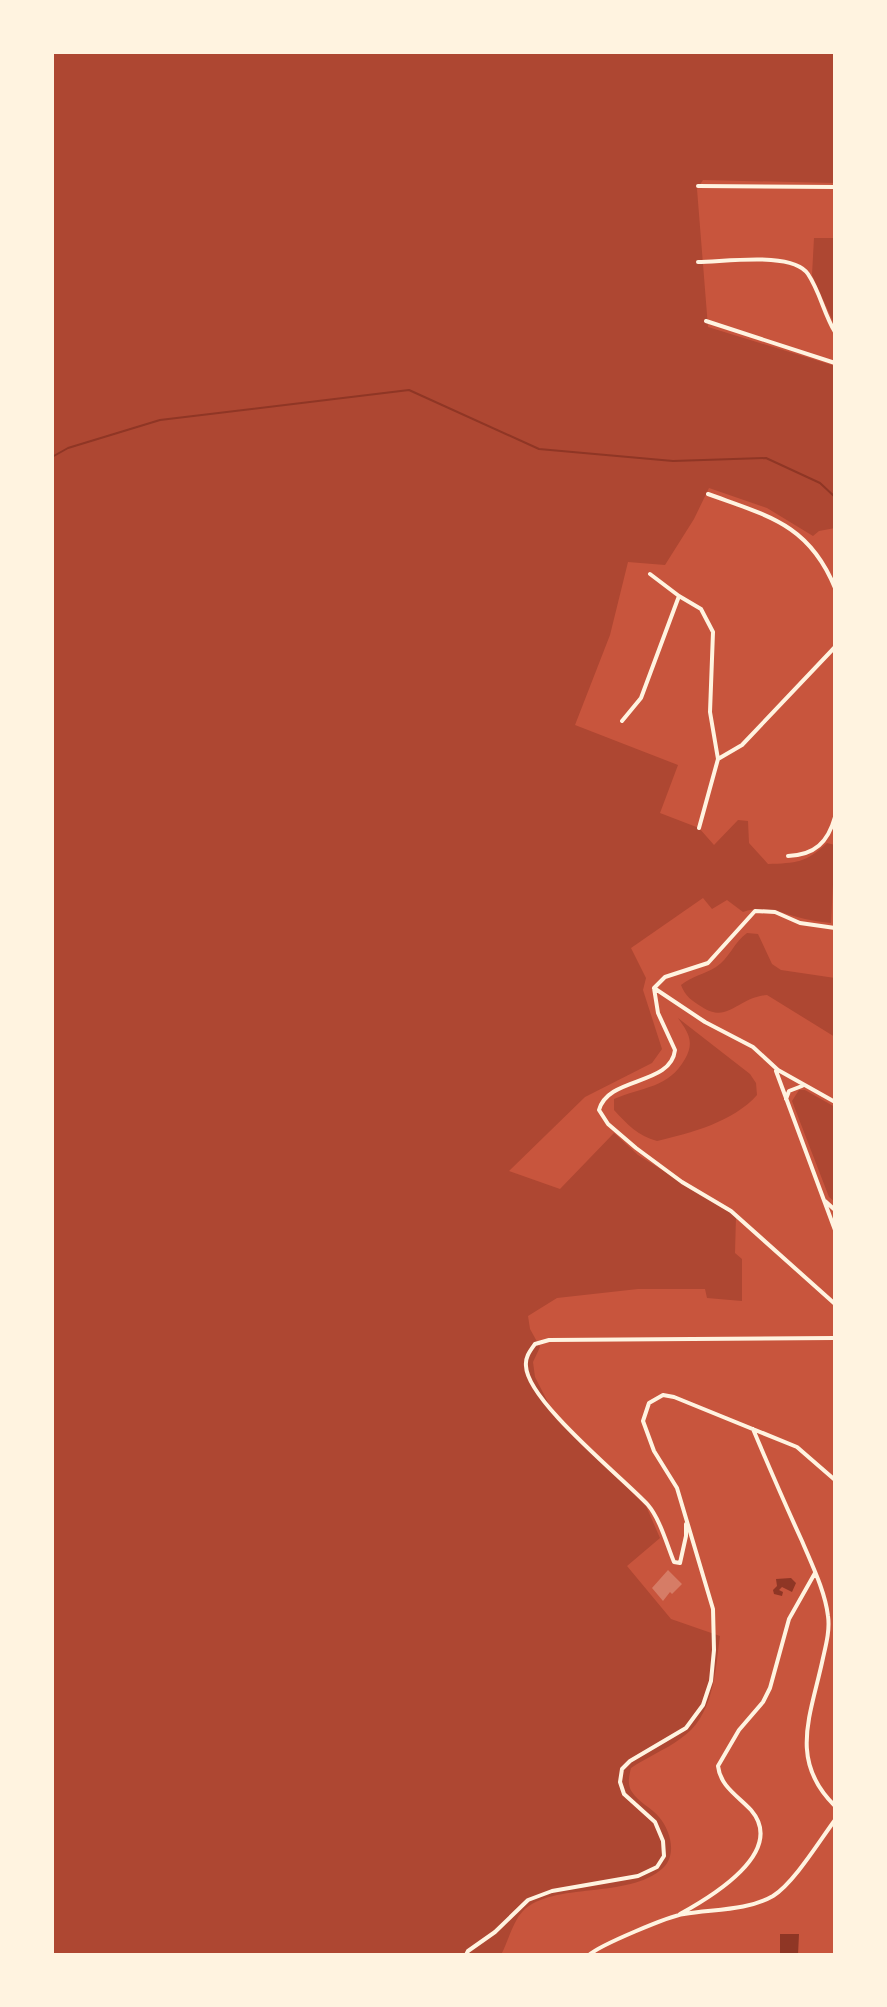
<svg xmlns="http://www.w3.org/2000/svg" width="887" height="2007" font-family="'Space Grotesk',sans-serif">
<style>
.green{fill:#ae4732}
.water{fill:#8f3625}
.lines{fill:none;stroke-linecap:round;stroke-linejoin:round}
.stream{stroke:#8f3625;stroke-width:2}
.building{fill:#d67c66}
.minor{stroke:#fff3e0;stroke-width:4}
</style>
<rect width="100%" height="100%" fill="#c8553d"/>
<!-- green -->
<path class="green" d="M52,52H835V183L703,180L697,189L708,327L835,366V528L819,531L813,536L767,508L709,488L694,519L665,565L628,562L610,635L575,725L678,765L660,813L699,828L714,845L738,820L748,821L749,843L768,864C796,863 806,863 827,843L835,845L831,923C823,922 814,921 805,919C783,914 766,904 743,912L727,900L712,909L703,898L631,948L646,978L643,990L662,1049L652,1063L585,1097L509,1171L560,1189L614,1133L638,1155L736,1216L735,1253L742,1259V1301L707,1298L705,1289H638L557,1298L528,1316L530,1329L540,1347L533,1362L535,1377L557,1420L646,1506L660,1538L627,1566L671,1619L720,1636C715,1672 714,1717 680,1739C665,1750 647,1757 631,1768C629,1776 627,1785 632,1792C638,1802 652,1808 659,1817C671,1831 677,1855 663,1868C628,1900 553,1881 523,1911C513,1921 508,1942 501,1955H52Z
M814,238H835V326L812,275Z
M747,933L758,934L772,964L781,970L835,978V1037L767,995C736,998 729,1024 702,1007C692,1001 685,996 681,985C692,976 705,974 716,967C729,959 734,942 747,933Z
M678,1018L750,1074L756,1083L757,1095C733,1122 691,1133 657,1141C638,1136 627,1124 614,1110V1099C642,1087 669,1088 685,1059C695,1042 688,1032 678,1018Z
M799,1090H805L835,1107V1202L829,1197L792,1101Z"/>
<!-- water -->
<path class="water" d="M791,1578L796,1583L792,1592L782,1587L779,1590L783,1592L782,1596L774,1594L773,1590L777,1586L776,1579Z
M780,1934H799L798,1955H780Z"/>
<g class="lines">
<!-- stream -->
<path class="stream" d="M52,457L68,448L160,420L409,390L539,449L673,461L766,458L820,483L835,497"/>
</g>
<!-- building -->
<path class="building" d="M668,1570L682,1584L672,1594L670,1592L663,1601L652,1588Z"/>
<g class="lines">
<!-- minor -->
<path class="minor" d="M698,186L835,187
M698,262C724,262 793,251 808,274C820,292 824,314 835,332
M706,321L835,363
M708,494C768,516 809,524 835,588
M650,574L679,596L701,609L713,632L710,712L718,759L742,745L835,647
M622,721L641,698L679,596
M699,828L718,759
M788,856C815,855 828,842 835,817
M835,928L800,923L775,912L755,911L708,963L665,977L654,988L658,1013L675,1050C671,1086 608,1076 599,1110L608,1124L636,1148L682,1182L731,1211L835,1304
M654,988L705,1022L753,1047L778,1070L835,1102
M776,1071L835,1230
M786,1099L789,1091L802,1086
M825,1201L835,1210
M753,1429C769,1467 785,1504 802,1541C812,1565 825,1591 828,1616C830,1630 826,1645 823,1658C811,1715 788,1760 835,1806
M686,1524V1536L680,1563L674,1562C667,1545 660,1519 648,1505C623,1478 527,1401 526,1366C525,1357 530,1351 535,1344L549,1340L835,1338
M680,1914C711,1897 787,1852 751,1810C738,1796 720,1786 718,1766L739,1730L763,1702L770,1688L789,1619L815,1573
M466,1955L468,1951L495,1932L528,1900L552,1891L638,1876L657,1867L664,1856L663,1841L655,1822L624,1794L620,1782L622,1769L630,1761L686,1728L703,1705L711,1681L714,1650L713,1609L677,1488L654,1451L643,1421L649,1403L663,1395L674,1397L797,1447L835,1480
M589,1955C600,1945 669,1916 684,1914C713,1909 747,1911 773,1896C794,1883 820,1840 835,1820"/>
</g>
<!-- border -->
<rect width="887" height="2007" fill="none" stroke="#fff3e0" stroke-width="108"/>
</svg>
